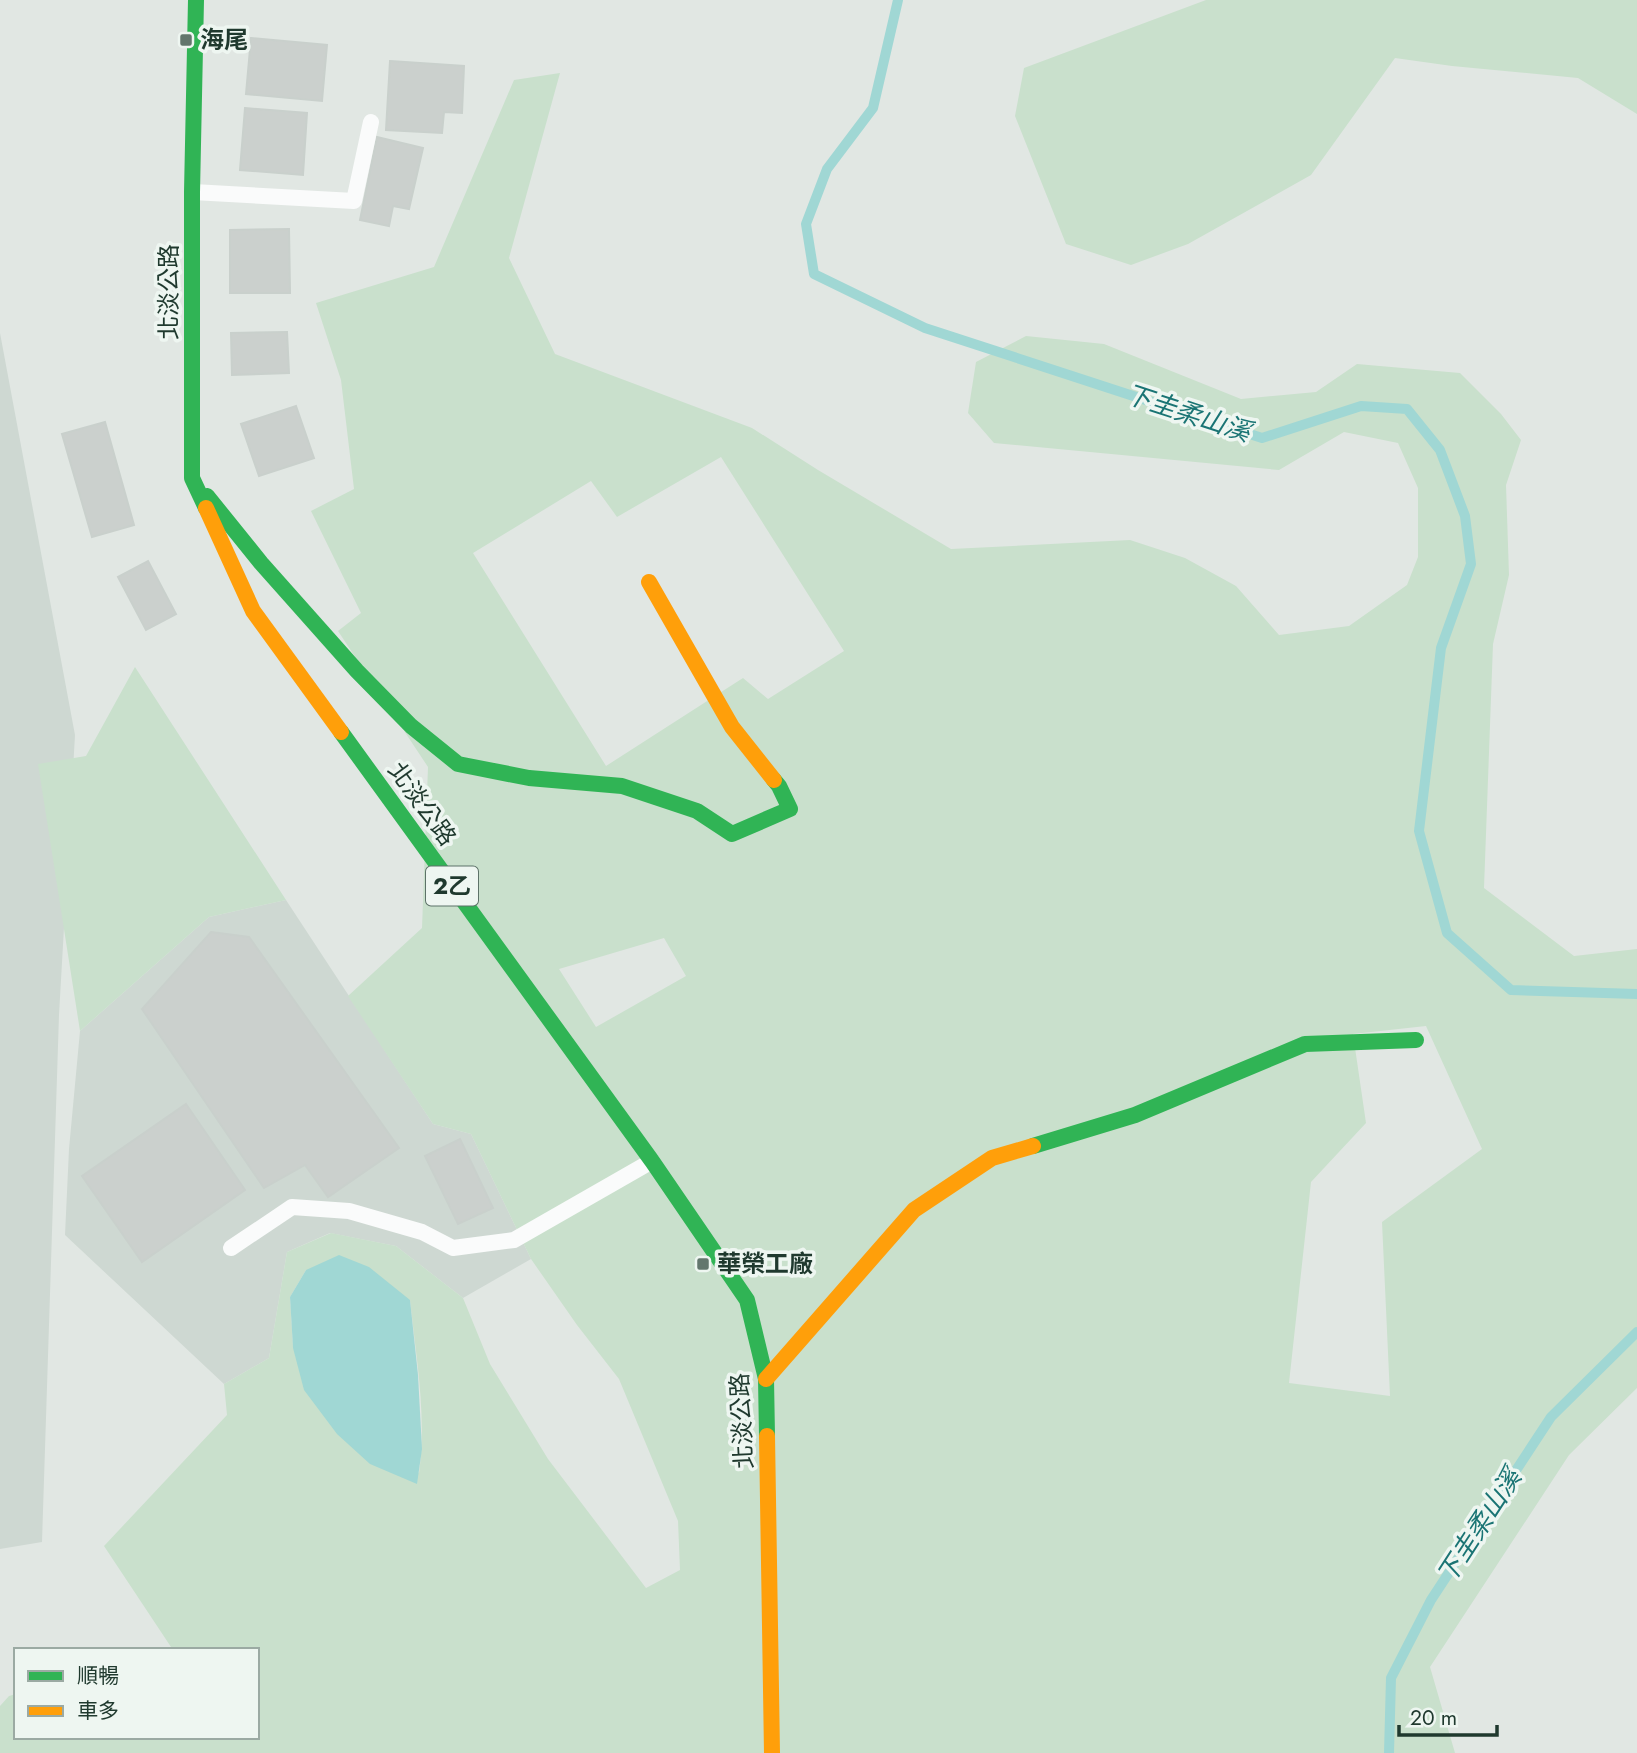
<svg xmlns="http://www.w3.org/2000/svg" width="1637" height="1753" font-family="Jost,'Noto Sans TC',sans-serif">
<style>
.built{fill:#ced8d2}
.green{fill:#c9e0cc;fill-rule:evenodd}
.water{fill:#a0d7d4}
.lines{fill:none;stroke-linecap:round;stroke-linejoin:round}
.stream{stroke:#a0d7d4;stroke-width:10}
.building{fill:#cbd0cd;stroke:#c9d0cc;stroke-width:2}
.lane{stroke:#fafbfb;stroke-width:16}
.fast{stroke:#30b455;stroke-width:16}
.slow{stroke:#ff9f0a;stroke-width:16}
.poi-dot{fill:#63766d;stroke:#eef6f1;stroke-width:2.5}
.labels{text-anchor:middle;stroke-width:7;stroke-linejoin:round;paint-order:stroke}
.shield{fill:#eef6f1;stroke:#5d7268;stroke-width:2}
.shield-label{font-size:23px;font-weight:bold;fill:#1f392e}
.poi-label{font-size:24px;font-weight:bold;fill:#1f392e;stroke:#eef6f1;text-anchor:start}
.street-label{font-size:24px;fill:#1f392e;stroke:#eef6f1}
.water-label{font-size:26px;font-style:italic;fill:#1a7474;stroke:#eef6f1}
</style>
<rect width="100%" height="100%" fill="#e1e7e3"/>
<!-- built -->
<path class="built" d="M0,333L75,735L59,1015L42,1542L0,1549Z
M286,900L433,1124L471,1134L531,1259L463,1298L396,1246L330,1233L287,1252L269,1358L224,1384L65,1235L69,1149L80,1031L209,917Z"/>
<!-- green -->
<path class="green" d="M1206,0H1637V114L1578,78L1452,66L1395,58L1311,175L1188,244L1131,265L1066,244L1015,116L1024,68Z
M560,73L509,258L555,354L752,428L818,470L951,549L1130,540L1185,558L1236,586L1279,635L1349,626L1407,585L1418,557V488L1398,443L1344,432L1279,470L994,443L968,413L976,362L1026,336L1104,344L1241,399L1316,392L1357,364L1460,373L1501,414L1521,440L1506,485L1509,575L1493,644L1484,888L1574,956L1637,949V1388L1569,1455L1430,1667L1455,1753H0V1706L9,1696L16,1694V1737H257V1650H173L104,1546L227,1415L224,1384L269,1358L287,1252L331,1233L396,1246L463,1298L490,1364L548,1459L646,1588L680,1570L678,1521L619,1379L577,1325L531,1259L471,1134L433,1124L348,996L422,928L428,767L338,631L361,613L311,511L354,489L341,380L316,303L434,267L514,80ZM721,457L844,651L768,699L743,678L606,766L473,553L591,481L617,517ZM664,938L686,976L596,1027L559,969ZM1426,1026L1482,1149L1382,1222L1390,1396L1289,1383L1311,1182L1366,1123L1353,1034ZM306,1270L410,1300C416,1357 427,1416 419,1473L293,1348L290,1297Z
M135,667L286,900L209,917L80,1031L38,764L86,756Z"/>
<!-- water -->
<path class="water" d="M339,1255L369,1267L410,1300L418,1375L422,1449L417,1484L370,1464L337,1434L304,1390L293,1348L290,1297L306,1270Z"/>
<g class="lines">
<!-- stream -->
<path class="stream" d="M898,0L873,108L827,169L806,224L814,274L925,328L1262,438L1361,406L1407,409L1440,450L1465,516L1471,564L1441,648L1419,831L1447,933L1511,990L1637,994
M1389,1753L1391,1678L1431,1600L1551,1417L1637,1332"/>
</g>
<!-- building -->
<path class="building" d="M251,38L327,45L322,101L246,94Z
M390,61L464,66L462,113L444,112L442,133L386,130Z
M245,108L307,113L303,175L240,170Z
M377,137L423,148L409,209L393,206L389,226L360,220Z
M289,229L290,293H230V230Z
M287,332L289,373L232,375L231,333Z
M296,406L314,458L259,476L241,424Z
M105,422L134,525L92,537L62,434Z
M148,561L176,614L146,630L118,577Z
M211,932L249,937L399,1148L328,1197L305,1165L264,1188L142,1009Z
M186,1104L245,1190L142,1262L82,1176Z
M460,1139L493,1208L458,1224L425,1156Z"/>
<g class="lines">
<!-- lane -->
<path class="lane" d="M193,192L354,201L371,122
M231,1248L292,1207L349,1211L422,1232L453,1248L514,1240L652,1161"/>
<!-- fast -->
<path class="fast" d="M196,0L192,192V478L206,508
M207,496L261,563L357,671L411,726L458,764L529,778L622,786L697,811L732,834L790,809L779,786L774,780
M341,732L652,1161L747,1300L766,1379L767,1436
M1033,1146L1135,1115L1305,1044L1416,1040"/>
<!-- slow -->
<path class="slow" d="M206,508L253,611L341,732
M649,582L732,727L774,780
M766,1379L914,1210L992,1158L1033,1146
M767,1436L772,1753"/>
</g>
<!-- markers -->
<g class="poi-dot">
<rect x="179" y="33" width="14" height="14" rx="3.5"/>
<rect x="696" y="1257" width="14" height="14" rx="3.5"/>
</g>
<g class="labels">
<!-- shield labels -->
<rect class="shield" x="426" y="866.5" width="52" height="39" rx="5"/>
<g class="shield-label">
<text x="452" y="894">2乙</text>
</g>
<!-- poi labels -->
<g class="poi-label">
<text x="200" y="48">海尾</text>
<text x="717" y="1272">華榮工廠</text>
</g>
<!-- street labels -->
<g class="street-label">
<text transform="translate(169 292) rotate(-90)" y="8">北淡公路</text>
<text transform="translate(422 804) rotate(54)" y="8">北淡公路</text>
<text transform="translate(742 1421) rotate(-93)" y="8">北淡公路</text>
</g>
<!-- water labels -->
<g class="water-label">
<text transform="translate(1188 413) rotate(18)" y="9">下圭柔山溪</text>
<text transform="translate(1479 1526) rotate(-57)" y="9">下圭柔山溪</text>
</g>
</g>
<!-- legend -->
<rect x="14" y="1648" width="245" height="91" fill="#eef6f1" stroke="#9baaa3" stroke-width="2"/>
<rect x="28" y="1671" width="35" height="10" fill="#30b455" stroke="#9baaa3" stroke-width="2"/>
<text x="77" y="1683" font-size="21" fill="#1f392e">順暢</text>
<rect x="28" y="1706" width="35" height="10" fill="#ff9f0a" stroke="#9baaa3" stroke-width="2"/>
<text x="77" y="1718" font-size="21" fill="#1f392e">車多</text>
<!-- scale -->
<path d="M1399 1725v10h98v-10" fill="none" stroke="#1f392e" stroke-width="3.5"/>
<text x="1410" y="1725" font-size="21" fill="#1f392e" stroke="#eef6f1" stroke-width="5" paint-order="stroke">20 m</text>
</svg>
